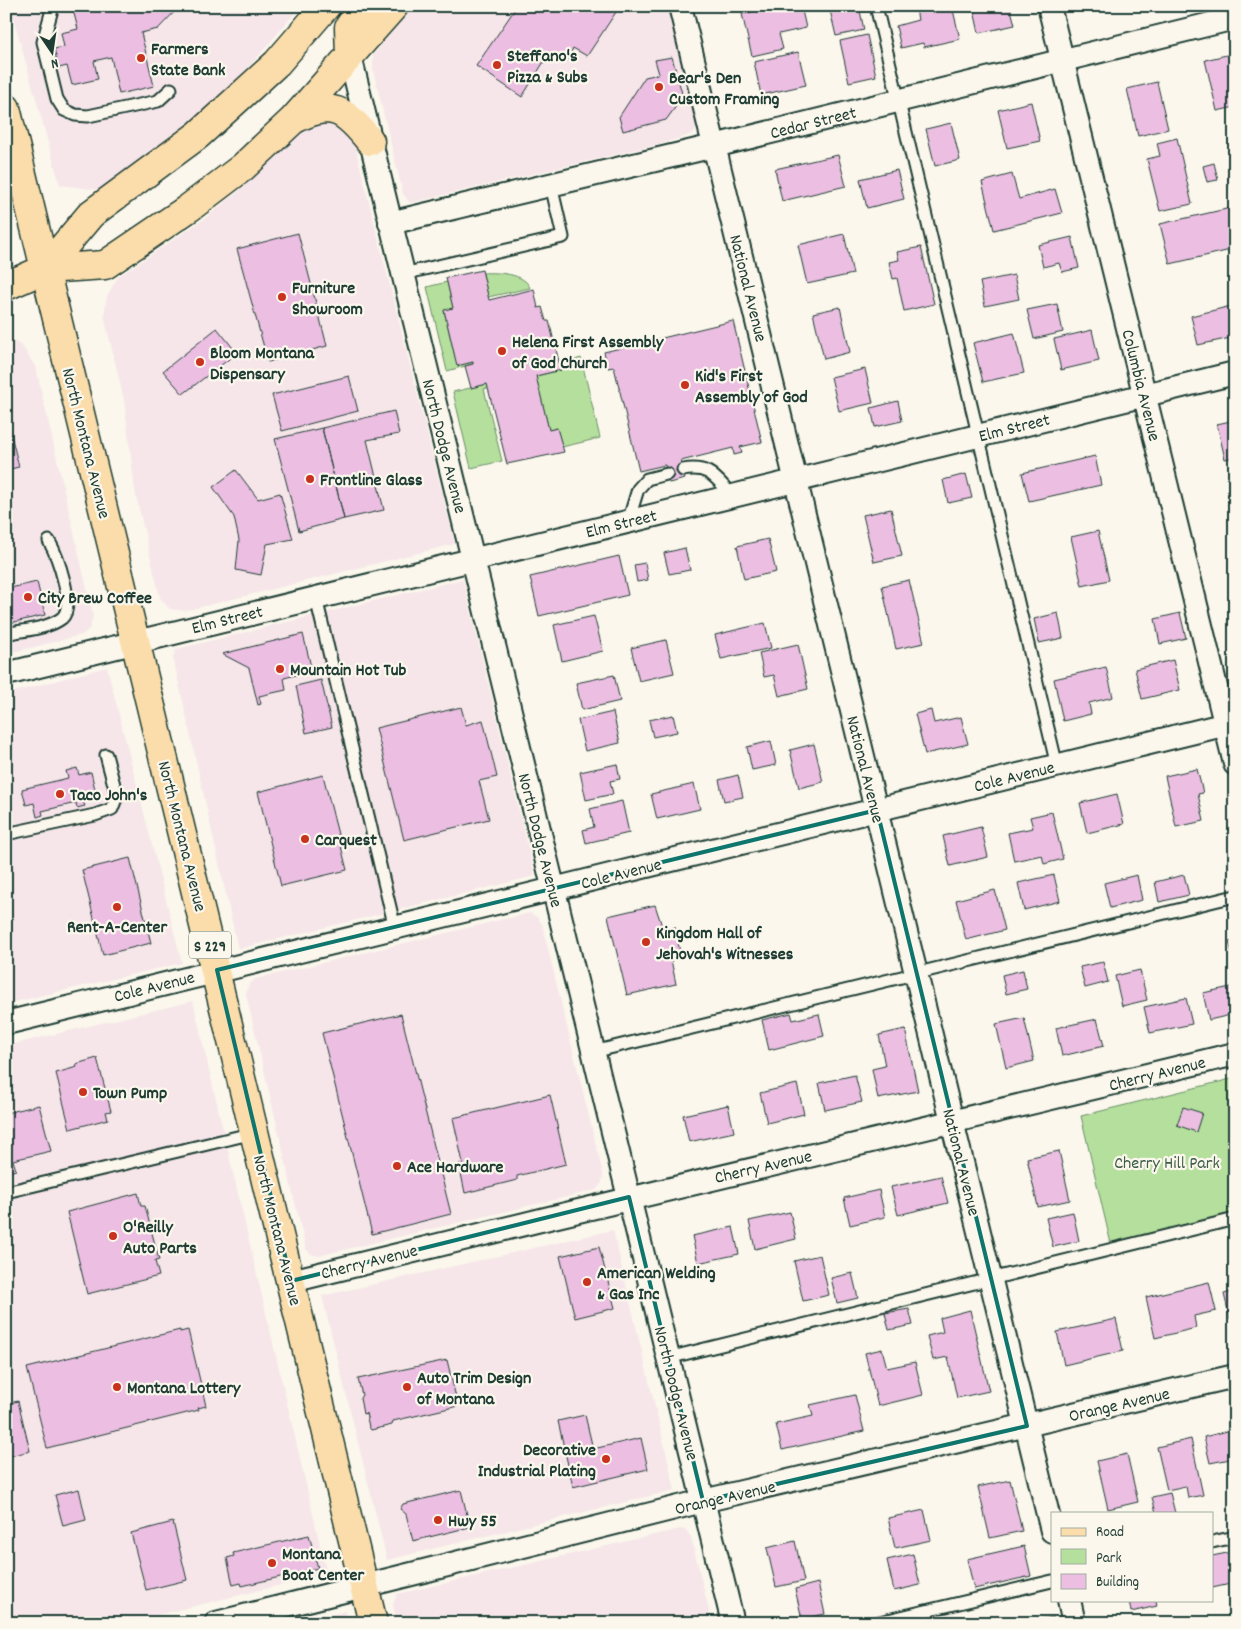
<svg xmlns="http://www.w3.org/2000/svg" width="1241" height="1629" font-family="Dekko,sans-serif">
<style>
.built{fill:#f6e6e9}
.green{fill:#b5df9d;stroke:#6a8e68}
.building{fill:#ebbee2;stroke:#1f3d34}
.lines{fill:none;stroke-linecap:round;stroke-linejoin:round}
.lane-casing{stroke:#1f3d34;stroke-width:15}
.street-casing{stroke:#1f3d34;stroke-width:26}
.primary-casing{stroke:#1f3d34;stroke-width:31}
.lane{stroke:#fbf7ec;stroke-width:11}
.street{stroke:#fbf7ec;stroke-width:22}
.primary{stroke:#fbddab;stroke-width:28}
.marked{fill:none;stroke:#0f766e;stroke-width:4;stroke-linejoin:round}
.poi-dot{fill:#c8321e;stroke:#fbf7ec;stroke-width:2}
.labels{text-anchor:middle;stroke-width:4.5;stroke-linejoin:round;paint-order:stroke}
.shield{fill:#fbf7ec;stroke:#61756b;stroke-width:1}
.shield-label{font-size:16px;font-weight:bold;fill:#1f3d34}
.poi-label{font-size:18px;font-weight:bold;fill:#1f3d34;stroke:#fbf7ec;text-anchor:start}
.street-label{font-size:18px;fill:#1f3d34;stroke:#fbf7ec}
.park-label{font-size:18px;fill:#3d5d49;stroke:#fbf7ec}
</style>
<rect width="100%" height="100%" fill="#fbf7ec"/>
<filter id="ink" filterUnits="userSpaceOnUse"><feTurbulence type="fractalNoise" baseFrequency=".02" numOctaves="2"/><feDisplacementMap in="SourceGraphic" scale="10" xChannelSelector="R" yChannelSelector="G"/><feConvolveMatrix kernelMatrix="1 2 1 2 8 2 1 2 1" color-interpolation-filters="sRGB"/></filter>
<g filter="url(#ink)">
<!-- built -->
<path class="built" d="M10,6H301L227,93L99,190L60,185Z
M414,6H670L699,129L687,136L660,144L410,203L403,194L373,70V55Z
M315,121L350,126L455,544L184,611L170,609L160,598L135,491L124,400L104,316L107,296L118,277L204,219L240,190Z
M6,337L22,346L36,368L93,615L90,628L82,635L6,654Z
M463,579L535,876L238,949L173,657L177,649Z
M107,667L182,963L6,1004V694Z
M530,913L537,917L542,924L603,1174L602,1183L596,1190L318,1256L311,1254L306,1249L246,994L248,986L255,979Z
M193,1001L327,1574L124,1623H6V1046Z
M613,1230L675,1490L387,1560L322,1296Z
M680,1529L686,1530L691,1537L712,1623H397L393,1605L397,1594Z
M345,1611L347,1623H303Z"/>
<!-- green -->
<path class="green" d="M483,273C496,272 525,273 530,288L488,297Z
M447,282L453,308L444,311L457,365L473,362V364L447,371L427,287Z
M581,358L600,438L562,447L557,428L549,430L536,376L561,370L560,365Z
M487,384L488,388L484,389L502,461L471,468L453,392Z
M1235,1078V1214L1111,1244L1081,1116Z"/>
<!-- building -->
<path class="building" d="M72,6H180L158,29L141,33L154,86L119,94L111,57L94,61L98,79L72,85L67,66L59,68L54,49L64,47L61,33L78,29Z
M517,6H614L618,9L587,56L573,48L567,61L550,52L522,97L476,66Z
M777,6H801L806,28L779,34L783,49L752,56L742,14Z
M829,6H859L864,30L836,36Z
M929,6H952L960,39L924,47L923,43L901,48L896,26L918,20L916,9Z
M973,6H1010L1015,25L979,33Z
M867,35L876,76L849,82L840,41Z
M798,52L806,85L761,95L754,62Z
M1235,53V107L1217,111L1205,60Z
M672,57L683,97L666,120L623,131L619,117L645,77L659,74L655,60Z
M1157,82L1168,129L1138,136L1127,89Z
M1031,102L1040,141L1007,148L998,110Z
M951,123L960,160L935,166L926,129Z
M1177,138L1192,204L1160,211L1147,159L1160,156L1157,143Z
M838,155L846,186L782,201L775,169Z
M1214,163L1218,180L1207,182L1203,166Z
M897,170L904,199L867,208L860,179Z
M1012,174L1019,199L1055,189L1062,213L994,230L982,182Z
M1235,174V192L1232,193L1228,175Z
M1235,207V249L1170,264L1160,224Z
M298,233L327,346L268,362L237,249Z
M844,234L853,274L807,284L798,245Z
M1072,237L1079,268L1062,272L1059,263L1043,267L1038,245Z
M921,247L934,304L904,311L897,278L893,279L889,262L899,260L897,252Z
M482,270L489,300L534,289L538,308L542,307L546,321H549L561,370L536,376L549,430L557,428L564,452L507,464L487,384L471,388L465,366L473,364V362L457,366L444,310L453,308L446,278Z
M1014,275L1019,299L985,306L980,282Z
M1057,304L1063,332L1034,339L1027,310Z
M1235,305V337L1198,345L1191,316Z
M840,307L850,352L824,359L813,313Z
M733,321L762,442L740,447L742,453L734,455L733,448L681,461L685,479L669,483L665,465L639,471L614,367L608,368L604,352Z
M217,328L237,353L183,394L163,371Z
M1092,330L1099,361L1061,370L1054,339Z
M1014,333L1024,373L983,382L973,343Z
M865,369L873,403L839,411L831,377Z
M349,376L358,411L282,431L272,395Z
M898,401L902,421L875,427L871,408Z
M394,411L399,434L367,440L384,510L344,519L322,428Z
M6,415L19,467L6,470Z
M1235,420V457L1225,459L1217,424Z
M322,428L344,519L299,531L275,439Z
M1095,456L1101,485L1029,501L1022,473Z
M236,470L258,499L280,493L293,539L267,544L261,575L236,570L239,540L234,517L213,487Z
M966,474L972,498L948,503L943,480Z
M1235,490V514L1229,491Z
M891,509L902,556L874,562L863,515Z
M1098,531L1109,580L1082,586L1071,537Z
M768,539L776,572L744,579L737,546Z
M685,548L690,570L669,574L664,553Z
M619,556L628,595L539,616L530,577Z
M645,563L648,580L637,582L634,565Z
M909,580L924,643L896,649L882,586Z
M37,582L45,615L6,624V589Z
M1058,613L1063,638L1039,643L1034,619Z
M1180,613L1186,638L1160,644L1155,619Z
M594,616L603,651L562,661L554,625Z
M765,623L771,648L721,659L715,635Z
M303,634L312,671L284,678L286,690L259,696L261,704L258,705L249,668L222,654Z
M666,640L674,673L639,681L631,648Z
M798,644L808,689L779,696L774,675L764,677L759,653Z
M1173,660L1180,690L1142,699L1135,669Z
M1106,667L1113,697L1089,703L1091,714L1063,721L1054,679Z
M614,675L620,701L582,710L576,683Z
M321,680L332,727L306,733L296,686Z
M461,707L466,725L483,720L497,777L479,781L489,819L404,840L376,728Z
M931,710L934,723L961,717L968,744L925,754L915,714Z
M613,712L620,743L585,751L578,720Z
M673,715L677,732L653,737L649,720Z
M771,741L776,765L752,770L747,747Z
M814,744L823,782L799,788L790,750Z
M617,764L620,779L610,781L613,794L586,800L580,772Z
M77,768L79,775L91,772L97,798L83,801L85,806L77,808L76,803L42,811L43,815L37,817L34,803L26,805L22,789L68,778L66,771Z
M1197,769L1203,793L1198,794L1204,821L1176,827L1165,776Z
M323,775L347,870L281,886L258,792Z
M738,775L743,797L724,801L719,780Z
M694,784L700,809L657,819L651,794Z
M1117,794L1124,824L1087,833L1080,803Z
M622,801L629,833L586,843L583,830L594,827L590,809Z
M1052,812L1063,859L1044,864L1042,855L1014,861L1008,833L1033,828L1030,817Z
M981,827L988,857L950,866L943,836Z
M130,858L151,943L103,955L82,870Z
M1054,875L1060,901L1024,910L1018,883Z
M1137,875L1142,900L1110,908L1104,883Z
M1184,875L1189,895L1159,902L1155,882Z
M995,890L1005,930L966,940L956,900Z
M655,905L664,932L675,927L680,952L670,955L676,984L627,995L608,916Z
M1235,940V964L1229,942Z
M1103,962L1108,982L1085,988L1080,967Z
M1023,970L1027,989L1006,994L1002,975Z
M1140,970L1147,1000L1122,1006L1115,976Z
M1235,986V1014L1209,1020L1203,993Z
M1186,998L1192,1024L1150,1033L1144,1007Z
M791,1013L793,1020L819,1014L824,1036L769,1050L762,1020Z
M401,1014L451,1214L372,1234L322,1033Z
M1024,1018L1034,1061L1006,1068L996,1024Z
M1097,1019L1104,1046L1062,1056L1056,1028Z
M905,1029L918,1091L878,1099L872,1069L885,1066L879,1035Z
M97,1058L111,1111L106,1112L108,1119L70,1129L56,1073L77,1067L76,1064Z
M855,1075L862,1102L825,1110L819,1083Z
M797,1084L804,1114L767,1123L760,1093Z
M550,1095L566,1164L517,1176V1180L465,1193L459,1164L463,1163L453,1118Z
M39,1105L51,1151L13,1160L16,1170L6,1173V1113Z
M728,1105L734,1132L689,1142L683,1115Z
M1183,1107L1202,1113L1196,1132L1177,1125Z
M1059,1151L1070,1200L1038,1207L1027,1158Z
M941,1176L948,1203L898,1215L891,1187Z
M879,1190L885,1217L850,1225L844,1198Z
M138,1193L141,1206H145L159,1260L155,1261L159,1276L87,1294L67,1212Z
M790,1212L796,1239L755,1249L749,1221Z
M1073,1212L1079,1241L1053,1247L1046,1218Z
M733,1227L739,1254L698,1263L692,1236Z
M599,1247L615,1308L575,1318L560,1256Z
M820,1255L829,1295L803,1301L794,1261Z
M852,1273L858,1298L837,1303L831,1278Z
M1209,1282L1216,1311L1194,1316L1196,1328L1155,1338L1146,1297Z
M1235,1291V1318L1230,1319L1224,1294Z
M909,1309L913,1325L889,1330L885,1313Z
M970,1310L989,1391L957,1398L948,1357L933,1360L927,1336L943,1332L940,1318Z
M1116,1319L1123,1351L1064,1365L1057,1332Z
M180,1330V1332L188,1330L206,1406L198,1408L199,1410L47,1448L27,1368Z
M882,1349L887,1368L915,1362L923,1395L878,1406L865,1353Z
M447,1360L458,1406L393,1421L392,1425L371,1430L369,1427L366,1413L363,1414L360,1398L362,1395L358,1379Z
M855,1395L864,1431L782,1450L776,1424L813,1416L810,1405Z
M18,1401L30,1451L6,1457V1404Z
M585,1415L593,1449L641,1438L648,1469L573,1487L558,1421Z
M1235,1429V1458L1210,1463L1204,1437Z
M1191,1439L1203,1495L1188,1498L1186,1486L1167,1490L1157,1447Z
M1127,1454L1138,1502L1108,1509L1097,1461Z
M1010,1480L1022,1531L990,1538L978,1487Z
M79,1489L86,1520L63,1526L55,1495Z
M461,1490L470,1527L413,1541L406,1514L400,1509L403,1504Z
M1170,1493L1175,1513H1156L1152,1497Z
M924,1510L931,1540L895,1548L888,1518Z
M173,1522L187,1580L146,1590L131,1533Z
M309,1535L318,1568L242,1586L241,1583L233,1585L227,1558L234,1556L233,1553Z
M795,1541L804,1581L776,1587L767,1548Z
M1024,1546L1031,1576L974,1589L967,1559Z
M1232,1552L1235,1583L1212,1588V1556Z
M913,1554L920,1585L894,1591L887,1560Z
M818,1583L825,1614L802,1619L795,1589Z
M1129,1600H1156L1157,1606L1131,1612Z
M1053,1617L1054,1623H1029V1622Z"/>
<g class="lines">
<defs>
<path id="lane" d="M53,6L43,42L57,99L64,110L75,115L88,116L158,101L171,89
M876,6L1057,766
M403,274L563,237L551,185
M683,470C710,465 715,478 733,496
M628,522L638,489L647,479L667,474
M316,598L395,928
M6,634C23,630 48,629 62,618C76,606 57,555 49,541
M6,834L95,815L112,809L117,796L106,755
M593,1052L1235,896
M6,1192L254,1133
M668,1358L1235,1219
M1212,1542L1235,1537
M875,1623L1052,1581"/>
<path id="street" d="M680,6L1052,1531
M1049,6L1235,764
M350,56L733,1623
M390,223L714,146L1235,18
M6,674L1235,373
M6,1023L1235,722
M291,1281C605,1203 920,1131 1235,1054
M1069,1600L1074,1623
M216,1623L703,1501L1235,1376"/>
<path id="primary" d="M350,56L349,27L364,6
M6,108L373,1623
M293,120C332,99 345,110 370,141
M45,269L91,214L198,135L277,63L326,6
M6,286L45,269L105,265L189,208L243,167L293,120L394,6"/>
</defs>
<!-- lane casing -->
<use href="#lane" class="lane-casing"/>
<!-- street casing -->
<use href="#street" class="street-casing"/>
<!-- primary casing -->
<use href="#primary" class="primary-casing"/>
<!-- lane -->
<use href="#lane" class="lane"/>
<!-- street -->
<use href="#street" class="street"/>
<!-- primary -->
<use href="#primary" class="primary"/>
</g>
</g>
<!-- marked area -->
<path class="marked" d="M877,810L1027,1426L703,1501L629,1197L291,1281L217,970Z"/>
<!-- markers -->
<g class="poi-dot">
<circle cx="141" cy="58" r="5"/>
<circle cx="497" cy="65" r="5"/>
<circle cx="659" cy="87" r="5"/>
<circle cx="282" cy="297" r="5"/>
<circle cx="502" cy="351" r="5"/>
<circle cx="200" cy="362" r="5"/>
<circle cx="685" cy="385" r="5"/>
<circle cx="310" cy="479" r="5"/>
<circle cx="28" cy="597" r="5"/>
<circle cx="280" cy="669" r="5"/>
<circle cx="60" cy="794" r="5"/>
<circle cx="305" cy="839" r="5"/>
<circle cx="117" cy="907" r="5"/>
<circle cx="646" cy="942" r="5"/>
<circle cx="83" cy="1092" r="5"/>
<circle cx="397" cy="1166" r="5"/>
<circle cx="113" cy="1236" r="5"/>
<circle cx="587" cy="1282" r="5"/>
<circle cx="117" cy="1387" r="5"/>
<circle cx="407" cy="1387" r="5"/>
<circle cx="606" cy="1459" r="5"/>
<circle cx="438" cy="1520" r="5"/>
<circle cx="272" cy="1563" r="5"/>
</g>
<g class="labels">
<!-- shield labels -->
<rect class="shield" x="189" y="931.5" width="42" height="27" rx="4"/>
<g class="shield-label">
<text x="210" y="951">S 229</text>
</g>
<!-- poi labels -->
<g class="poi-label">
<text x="151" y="54">Farmers<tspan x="151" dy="21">State Bank</tspan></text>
<text x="507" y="61">Steffano's<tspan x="507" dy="21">Pizza &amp; Subs</tspan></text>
<text x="669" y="83">Bear's Den<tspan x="669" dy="21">Custom Framing</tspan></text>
<text x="292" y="293">Furniture<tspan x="292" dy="21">Showroom</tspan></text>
<text x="512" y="347">Helena First Assembly<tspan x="512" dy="21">of God Church</tspan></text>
<text x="210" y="358">Bloom Montana<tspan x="210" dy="21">Dispensary</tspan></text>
<text x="695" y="381">Kid's First<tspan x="695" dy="21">Assembly of God</tspan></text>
<text x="320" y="485">Frontline Glass</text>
<text x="38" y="603">City Brew Coffee</text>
<text x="290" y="675">Mountain Hot Tub</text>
<text x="70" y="800">Taco John's</text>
<text x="315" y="845">Carquest</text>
<text x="117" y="932" text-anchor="middle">Rent-A-Center</text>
<text x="656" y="938">Kingdom Hall of<tspan x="656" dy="21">Jehovah's Witnesses</tspan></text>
<text x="93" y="1098">Town Pump</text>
<text x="407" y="1172">Ace Hardware</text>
<text x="123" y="1232">O'Reilly<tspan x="123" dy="21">Auto Parts</tspan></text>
<text x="597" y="1278">American Welding<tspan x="597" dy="21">&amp; Gas Inc</tspan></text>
<text x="417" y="1383">Auto Trim Design<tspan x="417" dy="21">of Montana</tspan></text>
<text x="127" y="1393">Montana Lottery</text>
<text x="596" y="1455" text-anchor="end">Decorative<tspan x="596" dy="21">Industrial Plating</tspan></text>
<text x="448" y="1526">Hwy 55</text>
<text x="282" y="1559">Montana<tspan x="282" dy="21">Boat Center</tspan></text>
</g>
<!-- street labels -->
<g class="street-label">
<text transform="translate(813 122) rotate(-14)" y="6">Cedar Street</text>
<text transform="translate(749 288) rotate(76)" y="6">National Avenue</text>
<text transform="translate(1142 385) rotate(76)" y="6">Columbia Avenue</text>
<text transform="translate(1014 427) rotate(-14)" y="6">Elm Street</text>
<text transform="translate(87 443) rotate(76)" y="6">North Montana Avenue</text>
<text transform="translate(445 446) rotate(76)" y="6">North Dodge Avenue</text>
<text transform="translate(621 523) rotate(-14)" y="6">Elm Street</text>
<text transform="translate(227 619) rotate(-14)" y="6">Elm Street</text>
<text transform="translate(866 769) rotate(76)" y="6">National Avenue</text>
<text transform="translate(1014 776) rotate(-14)" y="6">Cole Avenue</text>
<text transform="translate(183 836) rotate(76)" y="6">North Montana Avenue</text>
<text transform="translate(541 840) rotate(76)" y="6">North Dodge Avenue</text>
<text transform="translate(621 873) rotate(-14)" y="6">Cole Avenue</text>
<text transform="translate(154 986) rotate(-14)" y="6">Cole Avenue</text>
<text transform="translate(1157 1073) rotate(-14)" y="6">Cherry Avenue</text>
<text transform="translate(962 1162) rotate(76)" y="6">National Avenue</text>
<text transform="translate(763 1166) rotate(-13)" y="6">Cherry Avenue</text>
<text transform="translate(278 1230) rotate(76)" y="6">North Montana Avenue</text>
<text transform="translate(369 1261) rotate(-14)" y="6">Cherry Avenue</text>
<text transform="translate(677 1393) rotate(76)" y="6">North Dodge Avenue</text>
<text transform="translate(1119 1404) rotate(-13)" y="6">Orange Avenue</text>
<text transform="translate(725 1497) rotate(-13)" y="6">Orange Avenue</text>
</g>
<!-- park labels -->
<g class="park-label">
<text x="1167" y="1168">Cherry Hill Park</text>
</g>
</g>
<!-- margin -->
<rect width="1241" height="1629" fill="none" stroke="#fbf7ec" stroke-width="25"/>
<rect x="12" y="12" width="1216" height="1604" fill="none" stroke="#1f3d34" stroke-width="2" filter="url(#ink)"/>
<!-- legend -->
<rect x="1051" y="1512" width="162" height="90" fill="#fbf7ec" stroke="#a3ada2"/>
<rect x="1061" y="1528" width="25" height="8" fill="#fbddab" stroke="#a3ada2"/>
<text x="1096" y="1536" font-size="15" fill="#1f3d34">Road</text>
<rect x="1061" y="1549" width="25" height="15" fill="#b5df9d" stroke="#a3ada2"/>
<text x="1096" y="1562" font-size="15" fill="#1f3d34">Park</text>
<rect x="1061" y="1574" width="25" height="15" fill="#ebbee2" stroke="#a3ada2"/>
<text x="1096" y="1586" font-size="15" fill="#1f3d34">Building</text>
<!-- north arrow -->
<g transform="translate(52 52) rotate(167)" stroke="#fbf7ec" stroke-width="4" paint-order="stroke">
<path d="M0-4L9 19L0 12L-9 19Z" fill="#1f3d34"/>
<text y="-8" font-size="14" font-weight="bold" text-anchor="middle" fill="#1f3d34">N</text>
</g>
</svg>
